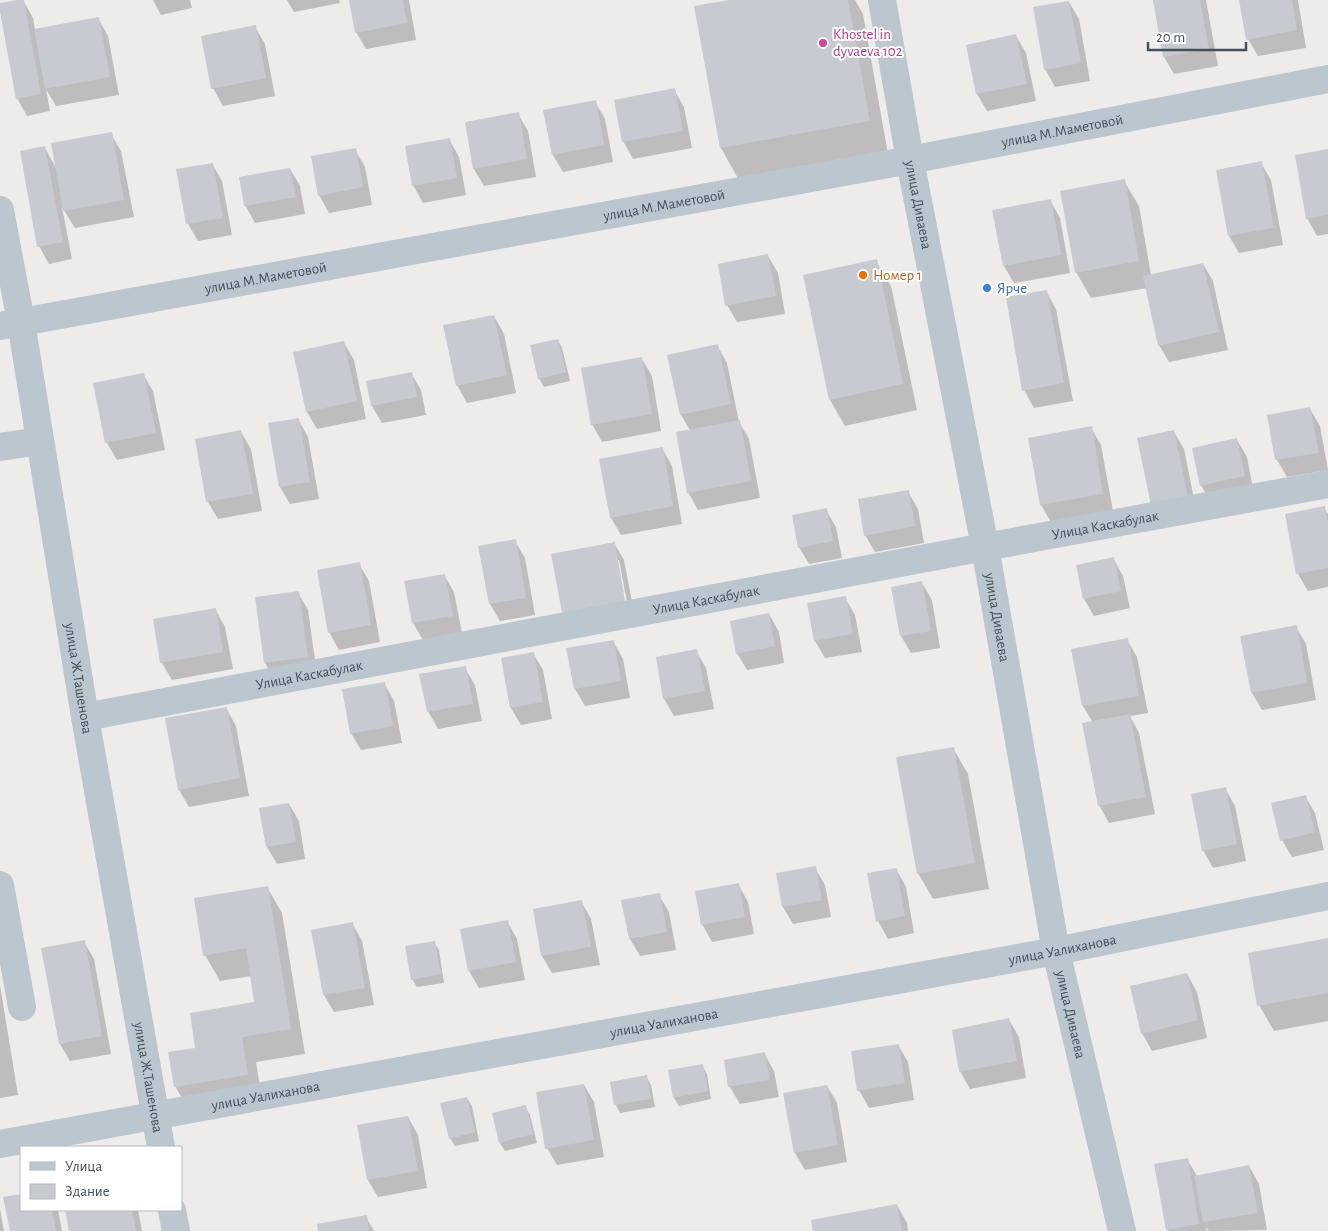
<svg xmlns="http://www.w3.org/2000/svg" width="1328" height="1231" font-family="'Alegreya Sans',sans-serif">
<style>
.shadow{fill:#0003;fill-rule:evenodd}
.building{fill:#c7cad1}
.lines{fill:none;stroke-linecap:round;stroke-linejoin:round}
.minor{stroke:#bbc6cf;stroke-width:28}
.hotel-dot{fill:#d1479c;stroke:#fff;stroke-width:2}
.food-dot{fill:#e8710a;stroke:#fff;stroke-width:2}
.shop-dot{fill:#3f7fe0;stroke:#fff;stroke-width:2}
.labels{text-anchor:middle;stroke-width:4;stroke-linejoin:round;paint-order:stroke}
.hotel-label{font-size:15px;fill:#b23c85;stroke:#fff;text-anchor:start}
.street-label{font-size:15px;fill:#434f59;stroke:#fff}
.food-label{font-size:15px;fill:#c56008;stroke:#fff;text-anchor:start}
.shop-label{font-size:15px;fill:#366cbe;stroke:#fff;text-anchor:start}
</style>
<rect width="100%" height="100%" fill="#eeebeb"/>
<!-- shadow -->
<path class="shadow" d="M23,0L33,18L35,30L98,18L108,36L119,95L56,106L46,89L50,111L27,116L17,98L0,4Z
M153,0H190L192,8L161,15Z
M287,0H339L340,3L294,12Z
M350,0H409L416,40L366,49L356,32Z
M735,0H855L863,14L888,154L740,182L721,148L695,7Z
M1154,0H1206L1218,66L1174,74L1164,57Z
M1241,0H1298L1306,48L1258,56L1248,39Z
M1069,2L1079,19L1090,81L1055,87L1045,69Z
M255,27L265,44L275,96L223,106L213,88Z
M1016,36L1026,53L1036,101L987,111L977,94L967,46Z
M674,90L684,107L692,148L633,159L623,141Z
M595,102L605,119L613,162L563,172L553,155Z
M518,114L528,131L536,177L484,186L474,169L466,123Z
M111,134L121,151L134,217L75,228L62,207L72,259L49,264L39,246L45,148L56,168Z
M449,139L459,157L466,195L423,203L413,185Z
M355,150L365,167L372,205L329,213L319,195Z
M1328,150V234L1317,236L1307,218Z
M1261,163L1271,180L1283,245L1239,253L1229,236L1217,171Z
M212,164L222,181L232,235L198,241L188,224Z
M290,169L300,186L305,214L255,223L245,205Z
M1124,181L1139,206L1151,275L1203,264L1213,281L1228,350L1169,362L1159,345L1147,288L1091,298L1076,272Z
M1050,200L1060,218L1070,273L1014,283L1004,266Z
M768,256L778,273L785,314L737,322L727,305Z
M876,261L891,286L917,410L845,426L830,400Z
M1046,291L1056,309L1073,401L1034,408L1024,390Z
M494,316L504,334L516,393L467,403L457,385Z
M558,340L562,348L570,381L544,387L539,378Z
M344,343L354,360L366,419L317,429L307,412Z
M717,345L727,363L739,422L749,439L760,498L698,510L688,492L690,430L681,415Z
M642,359L652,376L661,431L602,442L592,424Z
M411,373L421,390L426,415L382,423L372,406L368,382Z
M143,374L153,391L165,450L117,460L107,443L94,384Z
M1310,409L1320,426L1328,470L1287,477L1277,460L1268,416Z
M298,419L308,437L319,499L290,504L280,487Z
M1091,428L1101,445L1113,511L1051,522L1041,505L1029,439Z
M241,432L251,449L262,511L218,519L208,502L196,440Z
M1174,432L1184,449L1197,514L1152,504Z
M1237,440L1247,457L1254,493L1211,503L1201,485Z
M662,448L672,466L682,524L621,535L611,518Z
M908,492L918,509L924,543L875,552L865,535Z
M1324,508L1328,514V587L1308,591L1298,574L1287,515Z
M826,510L836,527L842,558L809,564L799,547Z
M515,541L525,558L535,615L500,621L490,604L480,547Z
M614,543L624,560L635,618L563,612ZM617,560H619L628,607H625Z
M1113,558L1123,576L1130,608L1094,616L1084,599Z
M359,564L369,581L380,642L339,650L329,632Z
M444,575L454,592L462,633L423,640L413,623Z
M922,583L932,600L940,648L911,653L901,636Z
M298,593L308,610L317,674L275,680L265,663Z
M845,598L855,615L862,652L825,658L815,641L808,604Z
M215,609L225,627L233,669L172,680L162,663Z
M769,614L779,632L784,663L747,670L737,653Z
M1296,627L1306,644L1316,700L1262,710L1252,693Z
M1127,640L1137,657L1148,713L1130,716L1139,733L1155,814L1109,823L1099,805L1093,723L1083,706Z
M613,641L623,659L630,698L585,706L575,689Z
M696,651L706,668L714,709L674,716L664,699L657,658Z
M533,653L543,670L552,719L521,725L511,708Z
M465,668L475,685L482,721L438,729L428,711Z
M384,683L394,701L402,743L361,750L351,733Z
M226,708L236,726L249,796L189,807L179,790Z
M953,748L968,774L989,889L933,899L918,873Z
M1225,788L1235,806L1246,861L1213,868L1203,850Z
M1305,796L1315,813L1324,850L1292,857L1282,840Z
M289,804L299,821L305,859L277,864L267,847L260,809Z
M815,868L825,885L831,917L793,924L783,907L777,874Z
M896,869L906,887L914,933L888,939L878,921Z
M738,884L748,902L754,934L712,942L702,924Z
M267,887L282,913L305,1054L256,1062L262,1100L190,1112L175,1086L197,1049L256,1003L251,976L220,981L205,955Z
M659,895L669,912L676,950L640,956L630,939Z
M581,901L591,919L600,965L552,973L542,956L534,910Z
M507,921L517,939L525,980L479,988L469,971L462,930Z
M352,923L362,941L374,1005L334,1012L324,995Z
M1328,940V1021L1274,1031L1259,1005Z
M84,942L94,959L111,1054L70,1061L60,1044Z
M434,942L439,950L444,983L417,987L412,979Z
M1187,974L1197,992L1207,1038L1152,1051L1142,1033Z
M0,985L18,1095L0,1098Z
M1009,1020L1019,1037L1026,1078L970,1089L960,1071Z
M898,1045L908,1062L914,1100L869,1108L859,1090Z
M764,1053L774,1071L779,1097L740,1104L730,1087L725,1061Z
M702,1065L707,1074L711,1099L679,1106L674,1098Z
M646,1076L651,1085L655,1107L620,1113L616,1105Z
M584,1085L594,1102L604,1157L557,1165L547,1148Z
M827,1086L837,1103L847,1162L805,1170L795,1153Z
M467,1098L472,1106L479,1141L455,1146L450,1138Z
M525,1106L530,1115L537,1143L505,1151L500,1143Z
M408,1117L418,1135L427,1188L378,1197L368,1180Z
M1187,1159L1197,1176L1249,1166L1259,1184L1267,1230L1209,1231L1206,1227L1207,1231H1169L1167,1229Z
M21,1195V1210H58L62,1231H11L5,1198Z
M897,1205L907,1223L908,1231H814Z
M0,1209L4,1231H0Z
M67,1210H138L142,1231H71Z
M366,1217L374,1231H320Z"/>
<!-- building -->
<path class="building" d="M17,0H24L41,94L16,99L0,12V3Z
M349,0H403L407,23L355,33Z
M729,0H848L870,121L720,148L694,6Z
M1153,0H1200L1209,49L1163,57Z
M1239,0H1292L1297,30L1246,40Z
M1069,1L1081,63L1044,70L1033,7Z
M99,17L110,77L45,89L34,29Z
M256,25L266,78L211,89L201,36Z
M1016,34L1027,84L976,94L966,45Z
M675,88L683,131L622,142L614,100Z
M596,100L604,145L552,155L543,110Z
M519,112L527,159L473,169L465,122Z
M112,132L124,200L63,211L51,143Z
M450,138L457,178L412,186L405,146Z
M45,146L63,242L37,247L20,151Z
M356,148L363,187L318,196L311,156Z
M1328,149V215L1306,219L1295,155Z
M1262,161L1274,228L1228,236L1216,170Z
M213,163L223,218L186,224L176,169Z
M290,168L296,197L244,206L239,177Z
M1125,179L1139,261L1075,273L1060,191Z
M1051,199L1061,255L1003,266L992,210Z
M768,254L776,296L725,306L718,264Z
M877,259L903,384L829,400L803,275Z
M1203,263L1219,332L1158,346L1143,276Z
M1047,290L1064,383L1022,391L1006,297Z
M494,315L507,375L456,386L443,325Z
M558,339L566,372L538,379L530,345Z
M344,341L357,401L306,412L293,352Z
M718,344L731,404L680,415L667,355Z
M642,357L652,414L591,425L581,368Z
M412,372L417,397L371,406L366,381Z
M144,373L156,433L105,443L93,383Z
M1310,407L1319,453L1275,460L1267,415Z
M299,418L310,482L279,487L268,423Z
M740,420L751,481L687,493L676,432Z
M1092,426L1103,494L1040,505L1028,438Z
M241,430L253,494L206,502L195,439Z
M1174,430L1188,497L1151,505L1137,438Z
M1237,438L1245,476L1200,486L1192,448Z
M663,447L673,506L610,518L599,459Z
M909,490L915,526L864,536L858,499Z
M1325,506L1328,523V568L1296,574L1285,514Z
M827,508L833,541L798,548L792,515Z
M516,539L526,598L489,604L478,546Z
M615,542L625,601L562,613L551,554Z
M1114,557L1121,591L1083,599L1076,565Z
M360,562L371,625L328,633L317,570Z
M445,574L453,616L412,623L404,581Z
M922,581L931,631L900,636L891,587Z
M299,591L308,657L264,663L255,597Z
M846,596L853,634L814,641L807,603Z
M216,608L223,652L160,663L153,619Z
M769,613L775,646L736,654L730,621Z
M1297,625L1307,683L1251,693L1240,636Z
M1128,638L1139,696L1082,706L1071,649Z
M614,640L621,681L574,689L566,648Z
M697,649L705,691L663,699L656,657Z
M534,652L543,702L510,708L501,658Z
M466,666L473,704L427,712L419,674Z
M385,682L393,726L350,734L342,689Z
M227,707L240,778L178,790L165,718Z
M1130,714L1146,797L1098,806L1082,723Z
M954,747L975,863L917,874L896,757Z
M1226,787L1237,844L1202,851L1191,794Z
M1306,795L1315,832L1280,841L1271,803Z
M289,803L296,842L266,847L259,808Z
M816,866L822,900L782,907L776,873Z
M897,868L905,916L876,922L867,873Z
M739,883L745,917L701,925L695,891Z
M268,886L291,1029L242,1037L248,1075L174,1087L168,1052L195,1048L190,1013L254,1002L246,948L203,956L194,898Z
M660,893L667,932L629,939L621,900Z
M582,900L591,947L541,956L533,909Z
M508,920L516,962L468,971L460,929Z
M353,922L365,988L323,995L311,930Z
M1328,938V993L1257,1006L1248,953Z
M85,940L102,1036L59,1044L41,948Z
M435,941L441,974L411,980L405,946Z
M1187,973L1198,1020L1141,1034L1130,986Z
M1009,1018L1017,1061L959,1072L952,1030Z
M899,1044L905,1083L857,1091L851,1051Z
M765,1052L770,1080L728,1087L724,1060Z
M703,1064L708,1091L673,1098L668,1070Z
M647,1075L651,1099L614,1105L610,1082Z
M584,1084L594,1140L545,1149L536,1092Z
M827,1085L838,1145L794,1153L783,1093Z
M467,1097L475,1132L449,1139L440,1103Z
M526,1105L533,1134L499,1143L492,1113Z
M408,1116L418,1171L367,1180L357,1125Z
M1188,1158L1199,1224L1166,1230L1154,1164Z
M1249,1165L1258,1213L1203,1222L1194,1176Z
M21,1194V1210H52L56,1231H10L3,1197Z
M897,1204L902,1231H813L811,1220Z
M65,1210H132L136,1231H69Z
M367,1215L369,1231H318L317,1224Z"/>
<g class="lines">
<!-- minor -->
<g class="minor">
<path id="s1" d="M882,0L910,160L985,547L1056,951L1122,1231"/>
<path id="s2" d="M0,210L21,322L85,717L161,1147"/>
<path id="s3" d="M0,326L910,160L1328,79"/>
<path d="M0,447L40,441"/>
<path id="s4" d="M85,717L985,547L1328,484"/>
<path d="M0,885L22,1007"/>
<path id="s5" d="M0,1144L1056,951L1328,896"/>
<path d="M172,1210L176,1231"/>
</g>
</g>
<!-- markers -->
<circle class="hotel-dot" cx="823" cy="43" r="5"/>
<circle class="food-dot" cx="863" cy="275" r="5"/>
<circle class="shop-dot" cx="987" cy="288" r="5"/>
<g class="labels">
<!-- hotel labels -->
<g class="hotel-label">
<text x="833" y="39">Khostel in<tspan x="833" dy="17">dyvaeva 102</tspan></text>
</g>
<!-- street labels -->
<g class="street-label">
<text dy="5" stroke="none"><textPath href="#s3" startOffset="1080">улица М.Маметовой</textPath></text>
<text dy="5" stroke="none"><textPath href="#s3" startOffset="675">улица М.Маметовой</textPath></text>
<text dy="5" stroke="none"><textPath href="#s1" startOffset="208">улица Диваева</textPath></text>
<text dy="5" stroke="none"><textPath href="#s3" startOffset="270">улица М.Маметовой</textPath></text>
<text dy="5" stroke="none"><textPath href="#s4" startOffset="1038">Улица Каскабулак</textPath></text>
<text dy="5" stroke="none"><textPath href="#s4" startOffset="632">Улица Каскабулак</textPath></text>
<text dy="5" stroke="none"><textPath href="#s1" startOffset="628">улица Диваева</textPath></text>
<text dy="5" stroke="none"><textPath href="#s4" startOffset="228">Улица Каскабулак</textPath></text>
<text dy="5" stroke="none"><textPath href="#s2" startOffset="475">улица Ж.Ташенова</textPath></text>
<text dy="5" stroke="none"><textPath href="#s5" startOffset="1080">улица Уалиханова</textPath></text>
<text dy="5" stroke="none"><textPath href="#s1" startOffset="1032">улица Диваева</textPath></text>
<text dy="5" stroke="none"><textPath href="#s5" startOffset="675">улица Уалиханова</textPath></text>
<text dy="5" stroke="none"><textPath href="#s2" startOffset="880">улица Ж.Ташенова</textPath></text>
<text dy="5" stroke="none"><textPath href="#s5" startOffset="270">улица Уалиханова</textPath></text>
</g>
<!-- food labels -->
<g class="food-label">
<text x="873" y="280">Номер 1</text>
</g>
<!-- shop labels -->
<g class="shop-label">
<text x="997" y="293">Ярче</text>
</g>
</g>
<!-- legend -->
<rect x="20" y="1146" width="162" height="65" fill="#ffffff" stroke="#b4b9bd"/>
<rect x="30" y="1162" width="25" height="8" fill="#bbc6cf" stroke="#b4b9bd"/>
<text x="65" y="1171" font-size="15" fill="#434f59">Улица</text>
<rect x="30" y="1184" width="25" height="15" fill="#c7cad1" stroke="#b4b9bd"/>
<text x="65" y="1196" font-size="15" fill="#434f59">Здание</text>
<!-- scale -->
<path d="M1148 42v8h98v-8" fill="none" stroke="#434f59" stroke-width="2.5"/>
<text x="1156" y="42" font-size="15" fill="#434f59" stroke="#ffffff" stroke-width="4" paint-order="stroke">20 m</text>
</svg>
